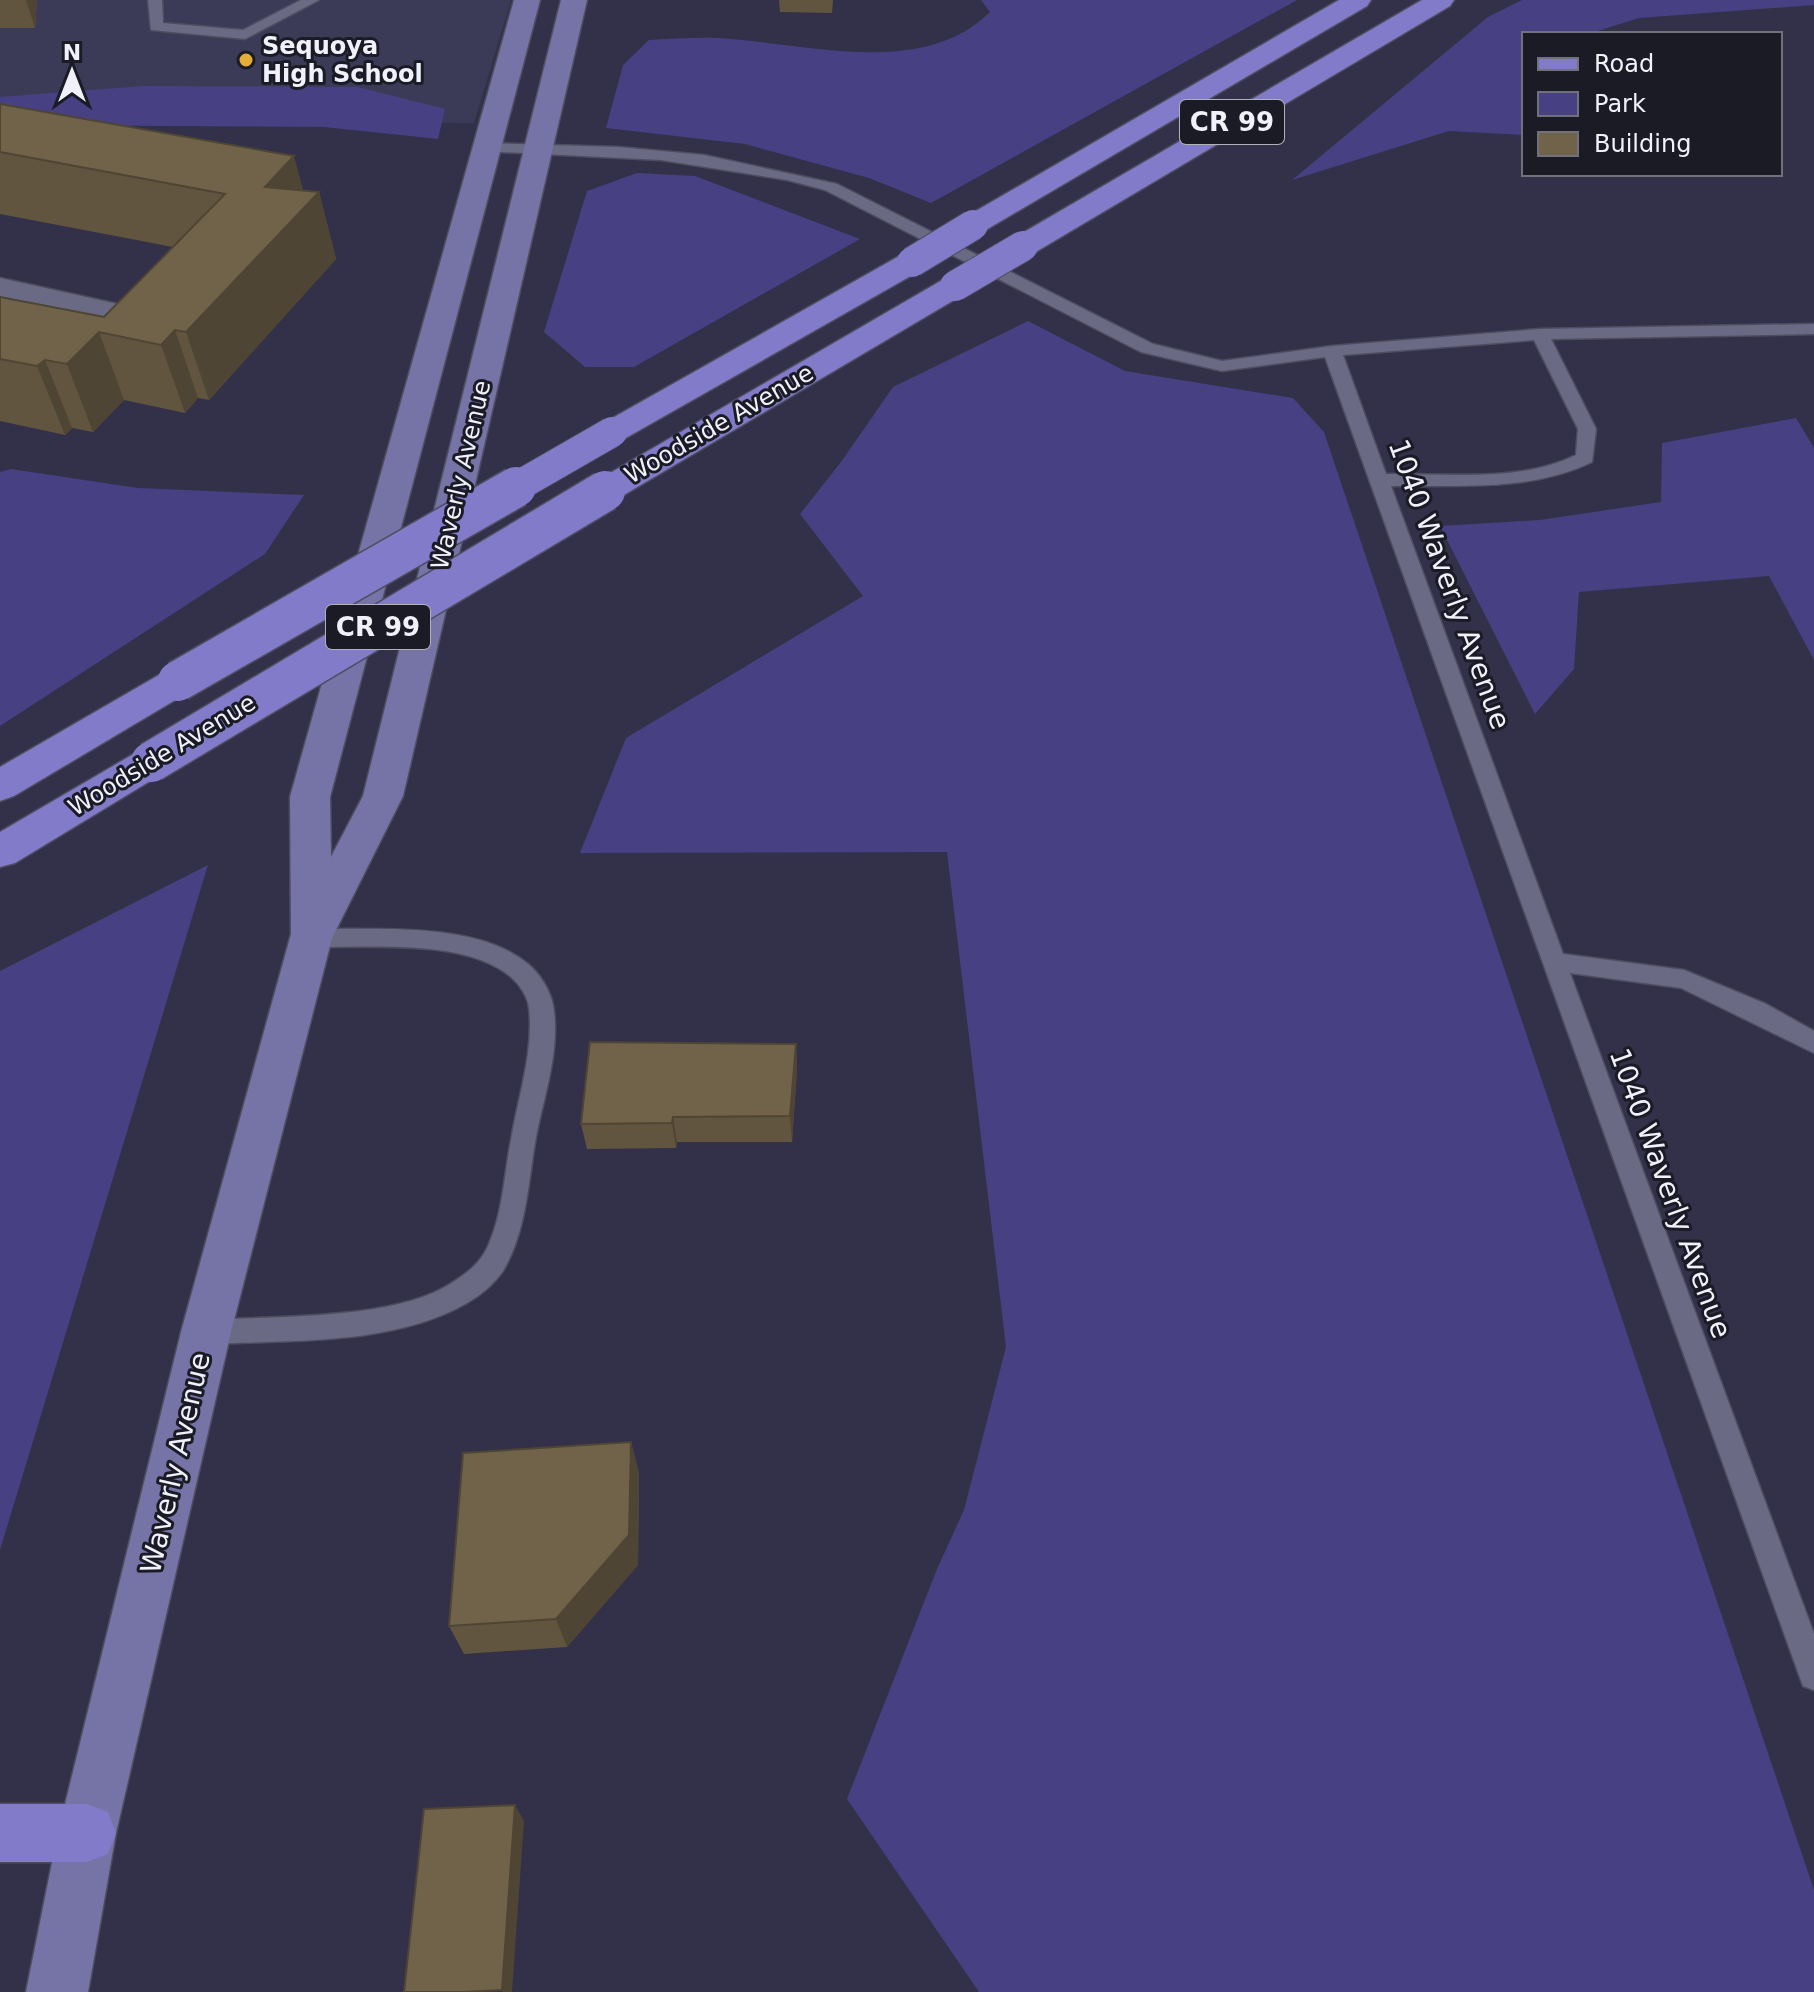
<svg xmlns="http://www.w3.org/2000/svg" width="1814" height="1992" font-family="'DejaVu Sans',sans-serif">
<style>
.built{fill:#3c3b57}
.green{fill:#474082}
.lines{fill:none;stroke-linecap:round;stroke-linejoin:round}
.service-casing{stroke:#4e4d60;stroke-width:3}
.minor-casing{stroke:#4e4d60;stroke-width:3}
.secondary-casing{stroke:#4e4d60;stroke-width:3}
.primary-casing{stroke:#4e4d60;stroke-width:3}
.service{fill:#6a6a84;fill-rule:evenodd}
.minor{fill:#6a6a84;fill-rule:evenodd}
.secondary{fill:#7673a6;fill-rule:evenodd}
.primary{fill:#817bc9;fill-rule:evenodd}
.primary-bridge-far1-casing{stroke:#4e4d60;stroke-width:32;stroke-linecap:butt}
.primary-bridge-casing{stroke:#4e4d60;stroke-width:43;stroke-linecap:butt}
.primary-bridge-far1{stroke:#817bc9;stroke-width:30}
.primary-bridge{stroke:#817bc9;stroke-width:40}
.wall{fill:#615540}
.shaded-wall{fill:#4f4534}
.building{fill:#71634a;stroke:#4f4534;stroke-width:2}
.poi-dot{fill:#e5ad35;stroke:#1b1b25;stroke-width:3}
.labels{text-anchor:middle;stroke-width:6;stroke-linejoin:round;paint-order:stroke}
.far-poi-label{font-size:24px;font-weight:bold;fill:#f1f1fd;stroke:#1b1b25;text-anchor:start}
.far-street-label{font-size:24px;fill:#f1f1fd;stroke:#1b1b25}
.shield{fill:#1b1b25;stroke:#b1b1bc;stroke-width:2}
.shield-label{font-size:26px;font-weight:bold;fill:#f1f1fd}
.street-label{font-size:28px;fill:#f1f1fd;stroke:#1b1b25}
</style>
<rect width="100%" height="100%" fill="#323149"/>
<!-- built -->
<path class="built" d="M0,0H511L474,123L0,121Z"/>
<!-- green -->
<path class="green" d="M981,0H1297L931,203L869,178L745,144L606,128L623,65L649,40C671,39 694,37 717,38C802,42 922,80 990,12Z
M1522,0H1814V5L1639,18L1588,34H1524V135L1449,131L1292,180L1488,17Z
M143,86L358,87L445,109L438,139L324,127L0,125V97Z
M637,173L695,176L860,239L634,367H585L544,332L587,191Z
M1028,321L1125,371L1293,398L1324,432L1814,1890V1992H979L847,1799L937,1569L964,1510L1006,1347L947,852L580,853L626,738L863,596L800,514L841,462L893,387Z
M1796,418L1814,448V660L1769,576L1579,592L1574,669L1535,714L1440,526L1540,520L1661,502L1662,443Z
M11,469L138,488L304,495L265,554L0,726V472Z
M208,865L0,1550V971Z"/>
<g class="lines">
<defs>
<path id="service" d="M148,0H162L163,23L243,30L301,0H319L245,39L151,30Z
M487,143L618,147L704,155L837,184L1153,344L1222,361L1332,346L1540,329L1814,324V334L1551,339L1596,429L1592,462C1530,492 1458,485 1391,486L1563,954L1684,970L1766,1004L1814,1031V1053L1681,988L1570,973L1814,1634V1690L1803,1686L1799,1675L1325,357L1222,371L1141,352L825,190L787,180L661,160L481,151V145ZM1534,340L1578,429L1576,455C1519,483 1448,473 1386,474L1343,355Z
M311,929C374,930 477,921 528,964C540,974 550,990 553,1005C561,1048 544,1096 536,1137C528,1182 527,1230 503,1271C494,1284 481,1295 467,1303C392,1346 289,1340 206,1344L196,1341L192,1332L196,1323L206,1320C272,1316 395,1320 450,1284C466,1274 480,1264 488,1246C503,1213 504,1175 511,1140C518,1097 534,1052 529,1008C528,997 520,985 511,977C465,938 368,948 311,947L303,944L299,938L303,932Z"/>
<path id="minor" d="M0,278L149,311L154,318L149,325L138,328L0,296Z"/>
<path id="secondary" d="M514,0H540L330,797L331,857L363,796L561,0H587L403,796L332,938L231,1332L116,1833L88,1992H26L58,1833L181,1332L291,934L290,797Z"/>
<path id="primary" d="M1339,0H1371L1367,6L984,231H962L958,225L962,219Z
M1422,0H1454L1450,6L1034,253H1012L1008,246L1012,239Z
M912,253L923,255L928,262L923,269L624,439L612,442L600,439L595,432L600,425L901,255Z
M955,277L966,279L971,286L966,293L617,499L605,502L593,499L587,491L593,483L944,279Z
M178,668L192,672L197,681L192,690L14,796L0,801V767L164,672Z
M151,748L165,752L171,762L165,772L15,863L0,867V832L137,752Z
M0,1804H87L108,1812L116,1833L108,1854L87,1862H0Z"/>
</defs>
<!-- service casing -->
<use href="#service" class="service-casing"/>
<!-- minor casing -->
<use href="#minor" class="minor-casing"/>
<!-- secondary casing -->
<use href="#secondary" class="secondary-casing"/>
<!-- primary casing -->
<use href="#primary" class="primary-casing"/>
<!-- service -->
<use href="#service" class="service"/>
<!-- minor -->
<use href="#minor" class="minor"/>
<!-- secondary -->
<use href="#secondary" class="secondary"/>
<!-- primary -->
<use href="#primary" class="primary"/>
<defs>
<path id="primary-bridge-far1" d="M912,262L973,225
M955,286L1023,246
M513,489L612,432"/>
<path id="primary-bridge" d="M178,681L516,487
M151,762L605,491"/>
</defs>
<!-- primary-bridge-far1 casing -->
<use href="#primary-bridge-far1" class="primary-bridge-far1-casing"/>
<!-- primary-bridge casing -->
<use href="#primary-bridge" class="primary-bridge-casing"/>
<!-- primary-bridge-far1 -->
<use href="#primary-bridge-far1" class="primary-bridge-far1"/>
<!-- primary-bridge -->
<use href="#primary-bridge" class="primary-bridge"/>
</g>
<!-- wall -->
<path class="wall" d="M0,0H37L35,28H0Z
M779,0H833L832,13L780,12Z
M0,104L303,190L319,192L336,259L209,400L198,398L185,413L124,400L93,432L72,428L65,435L0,421V297L104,317L173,247L0,214Z
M796,1044L797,1070L792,1142H677L676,1148L587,1149L581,1124Z
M631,1442L639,1474L638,1565L567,1647L464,1654L449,1626Z"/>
<!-- shaded-wall -->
<path class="shaded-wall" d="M26,0H37L35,28Z
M294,156L307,204L319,192L336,259L209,400L186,332L265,187Z
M175,330L198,398L185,413L161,345Z
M99,332L124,400L93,432L67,364Z
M45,360L72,428L65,435L37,366Z
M796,1044L797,1070L792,1142L790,1116Z
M673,1117L677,1142L676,1148L672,1123Z
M631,1442L639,1474L638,1565L567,1647L556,1619Z
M515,1805L524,1821L512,1992H503L502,1990Z"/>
<!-- building -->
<path class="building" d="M0,104L294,156L265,187L319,192L186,332L175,330L161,345L99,332L67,364L45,360L37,366L0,359V297L104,317L225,194L0,152Z
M590,1042L796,1044L790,1116L673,1117L672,1123L581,1124Z
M631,1442L629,1535L556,1619L449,1626L463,1453Z
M515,1805L502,1990L463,1992H404L424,1809Z"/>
<!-- markers -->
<circle class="poi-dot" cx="246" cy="60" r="8"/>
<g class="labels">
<!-- far-poi labels -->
<g class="far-poi-label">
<text x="262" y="54">Sequoya<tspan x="262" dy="28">High School</tspan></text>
</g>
<!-- far-street labels -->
<g class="far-street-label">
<text transform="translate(719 424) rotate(-30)" y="8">Woodside Avenue</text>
<text transform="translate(461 475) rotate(-77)" y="8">Waverly Avenue</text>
<text transform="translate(162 755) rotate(-31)" y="8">Woodside Avenue</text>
</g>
<!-- shield labels -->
<g class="shield">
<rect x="1180" y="100" width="104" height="44" rx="6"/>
<rect x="326" y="605" width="104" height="44" rx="6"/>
</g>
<g class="shield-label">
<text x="1232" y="131">CR 99</text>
<text x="378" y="636">CR 99</text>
</g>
<!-- street labels -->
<g class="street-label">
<text transform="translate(1450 584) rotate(70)" y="10">1040 Waverly Avenue</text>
<text transform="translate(1671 1193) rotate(70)" y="10">1040 Waverly Avenue</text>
<text transform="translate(175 1463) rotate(-77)" y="10">Waverly Avenue</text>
</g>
</g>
<!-- legend -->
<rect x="1522" y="32" width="260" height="144" fill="#1b1b25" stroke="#71717b" stroke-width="2"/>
<rect x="1538" y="58" width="40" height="12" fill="#817bc9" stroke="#71717b" stroke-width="2"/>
<text x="1594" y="72" font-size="24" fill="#f1f1fd">Road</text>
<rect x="1538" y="92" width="40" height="24" fill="#474082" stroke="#71717b" stroke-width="2"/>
<text x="1594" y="112" font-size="24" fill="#f1f1fd">Park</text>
<rect x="1538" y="132" width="40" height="24" fill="#71634a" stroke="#71717b" stroke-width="2"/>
<text x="1594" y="152" font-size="24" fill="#f1f1fd">Building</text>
<!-- north arrow -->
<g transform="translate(72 72)" stroke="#1b1b25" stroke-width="6" paint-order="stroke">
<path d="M0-6L14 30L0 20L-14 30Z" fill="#f1f1fd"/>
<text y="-12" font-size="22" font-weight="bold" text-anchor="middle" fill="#f1f1fd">N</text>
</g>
</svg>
